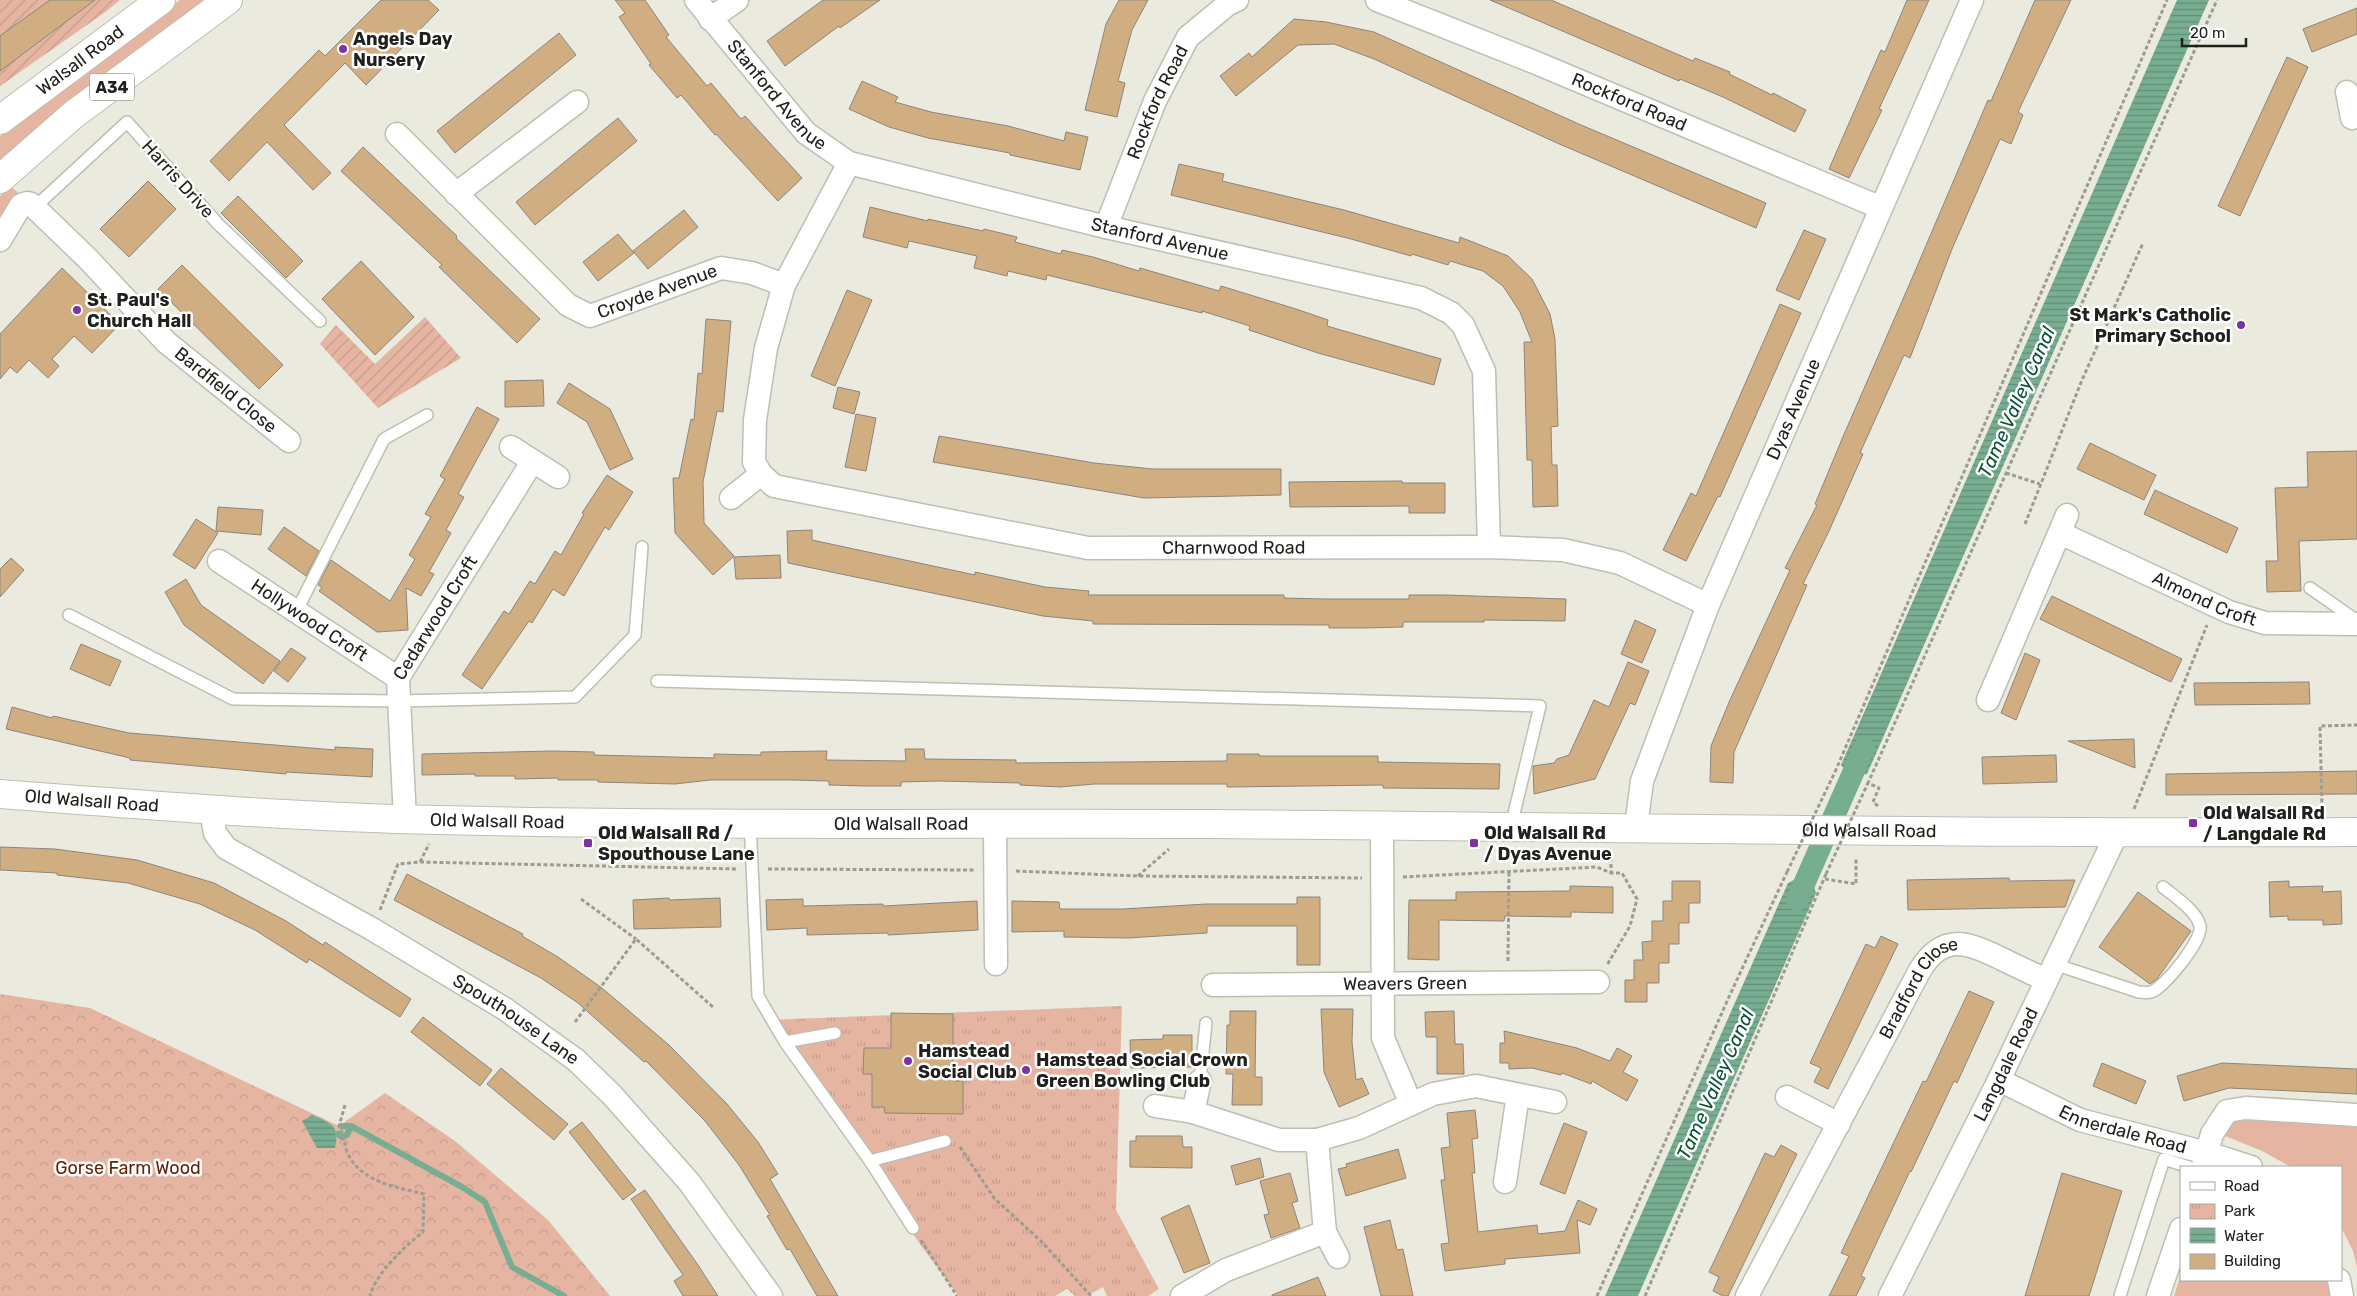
<svg xmlns="http://www.w3.org/2000/svg" width="2357" height="1296" font-family="Rubik,sans-serif">
<style>
.grass{fill:#e6b5a2}
.forest{fill:url(#forest-crowns)}
.park{fill:url(#park-tufts)}
.garden{fill:url(#garden-furrows)}
.water{fill:url(#water-rules)}
.lines{fill:none;stroke-linecap:round;stroke-linejoin:round}
.stream{stroke:#77ae92;stroke-width:6}
.canal{stroke:#77ae92;stroke-width:22}
.building{fill:#d1ae82;stroke:#8c857d}
.service-casing{stroke:#bfbeb3;stroke-width:14}
.minor-casing{stroke:#bfbeb3;stroke-width:25}
.secondary-casing{stroke:#bfbeb3;stroke-width:30}
.trunk-casing{stroke:#bfbeb3;stroke-width:30}
.path{stroke:#9d9c93;stroke-width:3;stroke-dasharray:4 2.5;stroke-linecap:butt}
.service{stroke:#fff;stroke-width:11}
.minor{stroke:#fff;stroke-width:22}
.secondary{stroke:#fff;stroke-width:28}
.trunk{stroke:#fff;stroke-width:28}
.path-bridge{stroke:#9d9c93;stroke-width:3;stroke-dasharray:4 2.5;stroke-linecap:butt}
.poi-dot{fill:#7d32a3;stroke:#fff;stroke-width:2}
.labels{text-anchor:middle;stroke-width:5;stroke-linejoin:round;paint-order:stroke}
.shield{fill:#fff;stroke:#636360;stroke-width:1}
.shield-label{font-size:16px;font-weight:bold;fill:#20201c}
.poi-label{font-size:18px;font-weight:bold;fill:#20201c;stroke:#fff;text-anchor:start}
.street-label{font-size:18px;fill:#20201c;stroke:#fff}
.park-label{font-size:18px;fill:#632304;stroke:#fff}
.water-label{font-size:19px;font-style:italic;fill:#085136;stroke:#fff}
</style>
<defs>
<pattern id="forest-crowns" width="20" height="18" patternUnits="userSpaceOnUse" patternTransform="scale(1.25)"><rect width="20" height="18" fill="#e6b5a2"/><path d="M2 6a3 3 0 1 1 6 0M12 15a3 3 0 1 1 6 0" fill="none" stroke="#c59b8b"/></pattern>
<pattern id="park-tufts" width="24" height="20" patternUnits="userSpaceOnUse" patternTransform="scale(1.25)"><rect width="24" height="20" fill="#e6b5a2"/><path d="M3 7l-1-3M5 7V3M7 7l1-3M15 17l-1-3M17 17v-4M19 17l1-3" fill="none" stroke="#c59b8b"/></pattern>
<pattern id="garden-furrows" width="10" height="10" patternUnits="userSpaceOnUse" patternTransform="scale(1.25)"><rect width="10" height="10" fill="#e6b5a2"/><path d="M-1 1l2-2M0 10L10 0M9 11l2-2" fill="none" stroke="#c59b8b"/></pattern>
<pattern id="water-rules" width="6" height="5" patternUnits="userSpaceOnUse" patternTransform="scale(1.25)"><rect width="6" height="5" fill="#77ae92"/><path d="M0 2.5h6" fill="none" stroke="#618d76"/></pattern>
</defs>
<rect width="100%" height="100%" fill="#ebeade"/>
<!-- grass -->
<path class="grass" d="M180,0H207L92,82L0,162V136Z
M10,186L21,195L0,227V196Z
M2239,1115L2357,1123V1267L2353,1251L2341,1227V1167H2291L2262,1151L2225,1136L2224,1128Z
M2181,1274V1280H2328L2330,1296H2174Z"/>
<!-- forest -->
<path class="forest" d="M0,994L90,1008L339,1126L385,1093L455,1141L548,1220L610,1296H0Z"/>
<!-- park -->
<path class="park" d="M1122,1006L1116,1210L1159,1289L1148,1296H1107L1103,1287L1087,1296H1075L1067,1289L1055,1296H959L922,1247L766,1020Z"/>
<!-- garden -->
<path class="garden" d="M0,0H120L104,13L0,86Z
M425,317L461,358L378,408L320,344L336,325L375,364Z"/>
<!-- water -->
<path class="water" d="M2177,0H2209L1867,774L1851,777L1841,765Z
M1809,872L1816,893L1638,1296H1605L1788,883Z
M312,1115C332,1124 340,1125 335,1148H317L302,1121Z"/>
<g class="lines">
<!-- stream -->
<path class="stream" d="M341,1126H351L462,1187L485,1202L512,1267L564,1296
M338,1134L342,1137L347,1135L351,1126"/>
<!-- canal -->
<path class="canal" d="M1797,900L1864,748"/>
</g>
<!-- building -->
<path class="building" d="M50,0H95L0,71V36Z
M381,0H428L439,10L366,85L345,63L284,125L331,173L313,190L267,142L229,181L210,161L319,50L325,56Z
M615,0H645L669,35L666,37L707,86L711,83L741,119L745,116L802,178L778,201L716,134L715,135L681,95L677,98L649,65L651,64L619,17L625,13Z
M823,0H880L840,28L839,26L785,66L767,41Z
M1119,0H1148L1132,30L1118,81L1125,83L1117,117L1085,110L1106,24Z
M1490,0H1551L1693,61L1695,58L1730,72L1729,74L1772,95L1773,93L1806,110L1795,132L1723,97L1680,79L1679,81Z
M1907,0H1929L1879,109L1882,110L1849,178L1829,169L1881,50L1885,52Z
M2035,0H2071L2018,112L2023,115L2011,144L2000,139L1952,249L1910,358L1904,355L1860,453L1863,454L1829,531L1803,584L1807,585L1734,752L1733,783L1710,782L1711,746L1730,700L1790,570L1785,568L1817,505L1815,504L1842,439L1910,283L1988,100L1991,101Z
M2357,8V34L2312,52L2303,29Z
M1294,19L1326,22L1374,32L1581,125L1766,203L1756,228L1557,143L1374,59L1334,44L1298,45L1236,96L1220,76L1249,53L1252,57Z
M559,33L576,55L455,153L437,131Z
M2287,57L2308,67L2240,216L2218,206Z
M862,81L898,97L895,102L931,112L1008,126L1064,141L1066,132L1088,137L1080,170L1010,155V153L928,138L889,127L849,109Z
M618,118L637,141L535,225L516,202Z
M363,147L457,236L456,238L540,319L517,343L439,267L442,265L341,171Z
M1179,164L1224,174L1222,181L1344,210L1459,243L1460,237L1508,256L1532,279L1550,314L1555,339L1558,426L1551,427L1552,465H1557L1558,506L1533,507L1532,460H1527L1524,342H1532L1520,312L1503,286L1483,271L1450,261L1448,265L1412,254L1411,256L1351,239L1171,195Z
M148,181L176,209L129,257L100,229Z
M238,196L303,261L286,278L221,213Z
M870,207L928,221V219L983,231L984,229L1017,237L1015,242L1061,254L1062,250L1093,257L1139,271L1140,268L1219,291L1221,286L1296,309L1328,320L1327,326L1441,359L1434,385L1318,353L1249,330L1250,326L1202,311V313L1047,275L1046,280L1008,271L1007,276L974,268L977,256L909,241L907,248L863,237Z
M684,210L698,227L648,269L633,251Z
M1804,230L1826,239L1799,300L1776,290Z
M618,234L634,253L598,281L583,262Z
M361,261L414,317L375,355L322,299Z
M182,265L283,365L259,389L158,289Z
M62,268L120,324L92,353L74,336L52,359L59,366L48,378L29,360L17,373L10,367L0,379V334Z
M847,290L872,300L835,386L811,376Z
M1780,304L1801,313L1720,497L1718,496L1686,561L1663,550L1691,493L1696,496Z
M706,319L731,321L723,412L717,411L703,482L704,523L734,556L713,575L675,533L673,478H679L691,419L694,420L698,373L702,374Z
M543,380L544,406L505,407V381Z
M569,383L610,409L633,459L610,470L587,422L557,403Z
M838,387L860,392L854,414L833,408Z
M477,407L499,419L458,494L464,497L446,530L451,533L429,572L434,574L421,596L406,588L408,630L377,632L319,591L322,587L318,585L331,560L390,601L415,559L409,555L431,517L425,514L445,479L440,476Z
M856,414L876,418L866,471L845,467Z
M939,436L1094,463L1153,469H1281V495L1144,498L1085,488L933,462Z
M2090,443L2156,475L2144,500L2077,469Z
M2357,451V539L2299,541L2301,591L2267,592L2266,561H2278L2275,488L2308,487L2307,452Z
M607,475L633,492L609,530L605,527L564,596L553,589L532,623L529,621L482,689L462,675L504,611L509,614L530,581L535,584L555,551L561,555L584,514L582,513Z
M1402,481V483H1445V513H1409V506L1290,507L1289,482Z
M2155,490L2238,528L2227,553L2144,514Z
M218,507L263,510L261,535L216,531Z
M196,519L218,533L195,569L173,555Z
M284,527L319,551L306,576L268,549Z
M812,530V540L975,575V572L1045,587L1089,591L1088,595H1284V598L1325,599H1409V595H1445L1566,599L1565,621L1484,620V622H1403V627L1364,628H1329V625L1093,624V621L1043,616L788,563L787,531Z
M780,555L781,578L736,579L734,557Z
M11,558L24,570L0,597V569Z
M186,579L201,605L280,661L263,684L184,625L165,592Z
M2052,596L2182,659L2171,682L2040,619Z
M1635,620L1656,630L1642,663L1621,654Z
M81,644L121,661L110,686L70,669Z
M291,648L306,658L288,682L274,671Z
M2025,653L2040,660L2016,720L2001,713Z
M1628,662L1649,671L1635,705L1630,703L1595,779L1534,794L1533,766L1554,763L1557,759L1569,755L1594,700L1609,707Z
M2309,682L2310,704L2195,705L2194,683Z
M12,707L52,718L53,716L129,733L335,750V747L373,749L372,777L286,772V774L130,760V758L6,729Z
M2134,739L2135,768L2068,741Z
M905,749H924L925,759L1016,760V763L1227,761V754H1259V756H1378V762L1500,764L1499,789L1383,788V785L1227,787V784H1094L1060,787L1020,785V783L938,781L901,782V786H864L829,785V781L792,780H710L675,784L598,782V780H558V778L515,779V776H475V774L422,775V754L553,751L594,752V755L714,758V754L761,755V752L827,751L826,760L906,761Z
M2056,755L2057,782L1983,784L1982,757Z
M2357,771V794L2166,795V774Z
M0,847L55,849L137,860L214,883L286,921L323,945L325,942L411,999L400,1017L309,959L307,963L255,930L200,904L128,883L57,875V873L0,870Z
M407,874L523,934L522,936L558,957L602,988L669,1045L727,1104L758,1142L778,1174L770,1179L838,1296H817L790,1249L787,1250L767,1216L770,1215L739,1165L705,1121L646,1061L644,1062L578,1003L541,978L394,900Z
M2009,878L2010,881L2075,880L2065,907L1908,910L1907,880Z
M1672,881H1700V903H1689V923H1679V944H1669V963H1659V983H1647V1002H1625V980H1634V960H1643L1642,942L1652,941V921H1663V901H1672Z
M2289,881V887L2323,886L2322,892L2341,891L2342,924L2323,925V920H2288V916L2270,917L2269,882Z
M1570,886L1613,887V913L1571,912V917L1505,916L1504,921L1439,920V960L1408,959L1409,900H1456V892L1570,891Z
M2138,892L2191,931L2157,979L2150,984L2099,947Z
M1297,897H1320V965H1297V926H1207V933L1128,938L1064,937V931L1012,932V901L1059,902L1060,909H1123L1206,904H1297Z
M669,898L670,900L720,898L721,927L634,929L633,900Z
M803,899V906L883,904V906L977,901L978,930L888,935V933L807,935V928L767,930L766,900Z
M1881,936L1898,944L1828,1089L1814,1082L1821,1068L1810,1063L1866,944L1875,948Z
M1969,991L1994,1002L1957,1083L1954,1081L1911,1172L1910,1171L1861,1276L1865,1278L1856,1296H1829L1849,1256L1841,1253L1923,1081L1926,1082Z
M1321,1009H1353L1352,1042L1356,1080L1362,1078L1369,1094L1339,1107L1324,1072Z
M1230,1011H1256L1255,1077H1262V1105H1232L1233,1074H1226L1227,1025H1230Z
M1454,1011L1455,1044H1463L1464,1074H1437V1037H1426L1425,1012Z
M891,1013L953,1014V1081H963V1114L885,1113L884,1107H872V1074H863L864,1048H891Z
M423,1017L492,1070L480,1086L411,1032Z
M1504,1031L1577,1048L1610,1061L1617,1048L1632,1056L1623,1072L1638,1080L1627,1101L1592,1081L1591,1084L1562,1073L1561,1075L1532,1068L1509,1069V1063H1500V1043H1505Z
M1163,1035H1192V1067L1131,1068L1130,1040L1163,1039Z
M2102,1063L2146,1081L2136,1104L2093,1086Z
M2222,1063L2357,1069V1094L2229,1088L2184,1101L2177,1076Z
M501,1068L568,1124L554,1140L487,1084Z
M1475,1110L1478,1138L1472,1139L1475,1173H1472L1478,1232L1537,1225L1538,1234L1565,1231L1578,1200L1597,1209L1590,1225L1577,1220L1580,1253L1505,1259V1264L1445,1271L1441,1244L1449,1243L1441,1180H1445L1441,1148L1450,1147L1447,1113Z
M582,1122L636,1190L623,1200L569,1132Z
M1564,1123L1587,1132L1565,1194L1540,1184Z
M1136,1136H1182L1183,1147H1192V1168L1130,1167V1141H1136Z
M1781,1145L1797,1154L1728,1296H1723L1713,1291L1719,1277L1709,1272L1765,1153L1774,1157Z
M1398,1149L1406,1178L1346,1196L1338,1169L1347,1167L1346,1164Z
M1260,1158L1264,1177L1236,1185L1231,1166Z
M1290,1173L1298,1201L1292,1203L1300,1228L1271,1238L1264,1215L1269,1214L1260,1181Z
M2062,1173L2122,1191L2089,1296H2025Z
M645,1190L698,1265L718,1296H683L674,1281L683,1275L631,1199Z
M1189,1205L1210,1263L1184,1273L1161,1218Z
M1390,1220L1397,1250L1403,1249L1413,1296H1381L1364,1227Z
M1318,1277L1326,1296H1272V1295Z"/>
<g class="lines">
<defs>
<path id="service" d="M35,207L127,122L218,224L320,321
M2310,588L2356,620
M296,612L384,439L427,415
M69,615L233,699L399,701L575,697L635,635L642,547
M657,681L1540,706L1511,826
M750,822L758,996L785,1042L870,1161L913,1228
M2054,964L2139,992C2143,992 2147,993 2151,992C2164,988 2203,940 2200,926C2197,911 2175,897 2163,887
M785,1042L835,1033
M1200,1081L1206,1023
M870,1161L945,1141
M2120,1296L2164,1159L2189,1167"/>
<g id="minor">
<path id="s1" d="M696,0L806,133L849,163L1106,227L1421,298L1451,313L1463,325L1484,371L1489,547"/>
<path id="s2" d="M1377,0L1534,62L1879,207"/>
<path d="M710,19L737,0"/>
<path d="M2347,92L2352,118L2357,116"/>
<path id="s3" d="M397,134L568,305L590,316L721,268L752,273L784,285"/>
<path id="s4" d="M849,163L784,285L766,348L755,420L754,462L761,474L774,486L1088,548L1489,547L1563,550L1620,563L1708,605"/>
<path d="M456,194L577,102"/>
<path id="s5" d="M1106,227L1155,101L1188,37L1228,4L1237,0"/>
<path id="s6" d="M0,240L21,205L27,203L31,204L87,258L166,342L289,441"/>
<path d="M511,447L558,477"/>
<path d="M731,498L761,474"/>
<path id="s7" d="M2060,533L2229,612L2265,623L2357,624"/>
<path id="s8" d="M219,561L398,678"/>
<path d="M1988,700L2067,515"/>
<path id="s9" d="M211,810L215,833L226,848L372,929L505,1009L576,1060L612,1095L689,1182L771,1296"/>
<path id="s10" d="M405,819L398,678L532,462"/>
<path d="M995,825L996,964"/>
<path d="M1382,826L1383,1038L1411,1104"/>
<path id="s11" d="M1636,827L1642,781L1708,605L1972,0"/>
<path id="s12" d="M1213,985L1598,982"/>
<path id="s13" d="M1999,1080L2080,1120L2207,1153L2251,1167"/>
<path d="M1787,1097L1839,1124"/>
<path d="M1155,1106L1193,1112L1279,1140H1317L1359,1128L1433,1094L1476,1086L1555,1102"/>
<path d="M1193,1112L1200,1081"/>
<path d="M1317,1140L1325,1232L1338,1257"/>
<path d="M2203,1166L2212,1134L2227,1111L2246,1108L2357,1115"/>
<path d="M1505,1182L1518,1095"/>
<path d="M2339,1280L2342,1296"/>
<path d="M1182,1296L1226,1270L1325,1232"/>
<path id="s14" d="M1747,1296L1920,970C1943,933 1966,942 2000,958C2016,966 2031,973 2046,980"/>
<path id="s15" d="M1890,1296L1999,1080L2118,831"/>
<path d="M2158,1296L2181,1229"/>
</g>
<g id="secondary">
<path id="s16" d="M0,794C146,805 291,817 438,820C694,826 951,823 1208,824C1591,827 1974,834 2357,832"/>
</g>
<g id="trunk">
<path id="s17" d="M0,120L161,0"/>
<path d="M0,179L73,115L228,0"/>
</g>
</defs>
<!-- service casing -->
<use href="#service" class="service-casing"/>
<!-- minor casing -->
<use href="#minor" class="minor-casing"/>
<!-- secondary casing -->
<use href="#secondary" class="secondary-casing"/>
<!-- trunk casing -->
<use href="#trunk" class="trunk-casing"/>
<!-- path -->
<path class="path" d="M2006,473L2040,484
M2025,524L2082,380L2143,243
M1835,772L2167,0
M1878,806L1873,802L1879,788L1868,783L2217,0
M2134,809L2207,625
M2322,809L2320,726L2357,725
M1611,851V873
M420,862L737,869
M768,869L975,870
M1016,871L1137,876L1362,878
M1138,876L1169,849
M1403,877L1597,867L1611,873H1622L1637,899L1630,926L1607,965
M1825,879L1856,884V859
M581,899L636,939
M380,910L398,864L420,862L429,844
M1508,961L1509,872
M575,1022L636,939L713,1007
M345,1105L339,1126C344,1135 344,1143 347,1152C360,1182 396,1187 424,1194L423,1232C404,1247 376,1273 370,1296
M960,1147L994,1198L1042,1242L1091,1296
M921,1240L957,1296
M1597,1296L1728,999L1787,872
M1645,1296L1826,874"/>
<!-- service -->
<use href="#service" class="service"/>
<!-- minor -->
<use href="#minor" class="minor"/>
<!-- secondary -->
<use href="#secondary" class="secondary"/>
<!-- trunk -->
<use href="#trunk" class="trunk"/>
<!-- path-bridge -->
<path class="path-bridge" d="M1787,872L1835,772
M1826,874L1868,783"/>
</g>
<!-- markers -->
<g class="poi-dot">
<circle cx="343" cy="49" r="5"/>
<circle cx="77" cy="310" r="5"/>
<circle cx="2241" cy="325" r="5"/>
<rect x="2188" y="818" width="10" height="10" rx="2.5"/>
<rect x="583" y="838" width="10" height="10" rx="2.5"/>
<rect x="1469" y="838" width="10" height="10" rx="2.5"/>
<circle cx="908" cy="1061" r="5"/>
<circle cx="1026" cy="1070" r="5"/>
</g>
<g class="labels">
<!-- shield labels -->
<rect class="shield" x="89.5" y="73.5" width="45" height="27" rx="4"/>
<g class="shield-label">
<text x="112" y="93">A34</text>
</g>
<!-- poi labels -->
<g class="poi-label">
<text x="353" y="45">Angels Day<tspan x="353" dy="21">Nursery</tspan></text>
<text x="87" y="306">St. Paul's<tspan x="87" dy="21">Church Hall</tspan></text>
<text x="2231" y="321" text-anchor="end">St Mark's Catholic<tspan x="2231" dy="21">Primary School</tspan></text>
<text x="2203" y="819">Old Walsall Rd<tspan x="2203" dy="21">/ Langdale Rd</tspan></text>
<text x="598" y="839">Old Walsall Rd /<tspan x="598" dy="21">Spouthouse Lane</tspan></text>
<text x="1484" y="839">Old Walsall Rd<tspan x="1484" dy="21">/ Dyas Avenue</tspan></text>
<text x="918" y="1057">Hamstead<tspan x="918" dy="21">Social Club</tspan></text>
<text x="1036" y="1066">Hamstead Social Crown<tspan x="1036" dy="21">Green Bowling Club</tspan></text>
</g>
<!-- street labels -->
<g class="street-label">
<text dy="6" stroke="none"><textPath href="#s17" startOffset="100">Walsall Road</textPath></text>
<text dy="6" stroke="none"><textPath href="#s1" startOffset="125">Stanford Avenue</textPath></text>
<text dy="6" stroke="none"><textPath href="#s2" startOffset="272">Rockford Road</textPath></text>
<text dy="6" stroke="none"><textPath href="#s5" startOffset="135">Rockford Road</textPath></text>
<text transform="translate(178 179) rotate(48)" y="6">Harris Drive</text>
<text dy="6" stroke="none"><textPath href="#s1" startOffset="545">Stanford Avenue</textPath></text>
<text dy="6" stroke="none"><textPath href="#s3" startOffset="338">Croyde Avenue</textPath></text>
<text dy="6" stroke="none"><textPath href="#s6" startOffset="321">Bardfield Close</textPath></text>
<text dy="6" stroke="none"><textPath href="#s11" startOffset="448">Dyas Avenue</textPath></text>
<text dy="6" stroke="none"><textPath href="#s4" startOffset="816">Charnwood Road</textPath></text>
<text dy="6" stroke="none"><textPath href="#s7" startOffset="159">Almond Croft</textPath></text>
<text dy="6" stroke="none"><textPath href="#s10" startOffset="212">Cedarwood Croft</textPath></text>
<text dy="6" stroke="none"><textPath href="#s8" startOffset="108">Hollywood Croft</textPath></text>
<text dy="6" stroke="none"><textPath href="#s16" startOffset="92">Old Walsall Road</textPath></text>
<text dy="6" stroke="none"><textPath href="#s16" startOffset="498">Old Walsall Road</textPath></text>
<text dy="6" stroke="none"><textPath href="#s16" startOffset="902">Old Walsall Road</textPath></text>
<text dy="6" stroke="none"><textPath href="#s16" startOffset="1870">Old Walsall Road</textPath></text>
<text dy="6" stroke="none"><textPath href="#s12" startOffset="192">Weavers Green</textPath></text>
<text dy="6" stroke="none"><textPath href="#s14" startOffset="355">Bradford Close</textPath></text>
<text dy="6" stroke="none"><textPath href="#s9" startOffset="379">Spouthouse Lane</textPath></text>
<text dy="6" stroke="none"><textPath href="#s15" startOffset="259">Langdale Road</textPath></text>
<text dy="6" stroke="none"><textPath href="#s13" startOffset="134">Ennerdale Road</textPath></text>
</g>
<!-- park labels -->
<g class="park-label">
<text x="128" y="1174">Gorse Farm Wood</text>
</g>
<!-- water labels -->
<g class="water-label">
<text transform="translate(2016 402) rotate(-66)" y="7">Tame Valley Canal</text>
<text transform="translate(1715 1084) rotate(-66)" y="7">Tame Valley Canal</text>
</g>
</g>
<!-- legend -->
<rect x="2180" y="1166" width="162" height="115" fill="#ffffff" stroke="#a6a6a4"/>
<rect x="2190" y="1182" width="25" height="8" fill="#ffffff" stroke="#a6a6a4"/>
<text x="2224" y="1191" font-size="15" fill="#20201c">Road</text>
<rect x="2190" y="1204" width="25" height="15" fill="url(#park-tufts)" stroke="#a6a6a4"/>
<text x="2224" y="1216" font-size="15" fill="#20201c">Park</text>
<rect x="2190" y="1228" width="25" height="15" fill="url(#water-rules)" stroke="#a6a6a4"/>
<text x="2224" y="1241" font-size="15" fill="#20201c">Water</text>
<rect x="2190" y="1254" width="25" height="15" fill="#d1ae82" stroke="#a6a6a4"/>
<text x="2224" y="1266" font-size="15" fill="#20201c">Building</text>
<!-- scale -->
<path d="M2182 38v8h64v-8" fill="none" stroke="#20201c" stroke-width="2.5"/>
<text x="2190" y="38" font-size="15" fill="#20201c" stroke="#ffffff" stroke-width="4" paint-order="stroke">20 m</text>
</svg>
